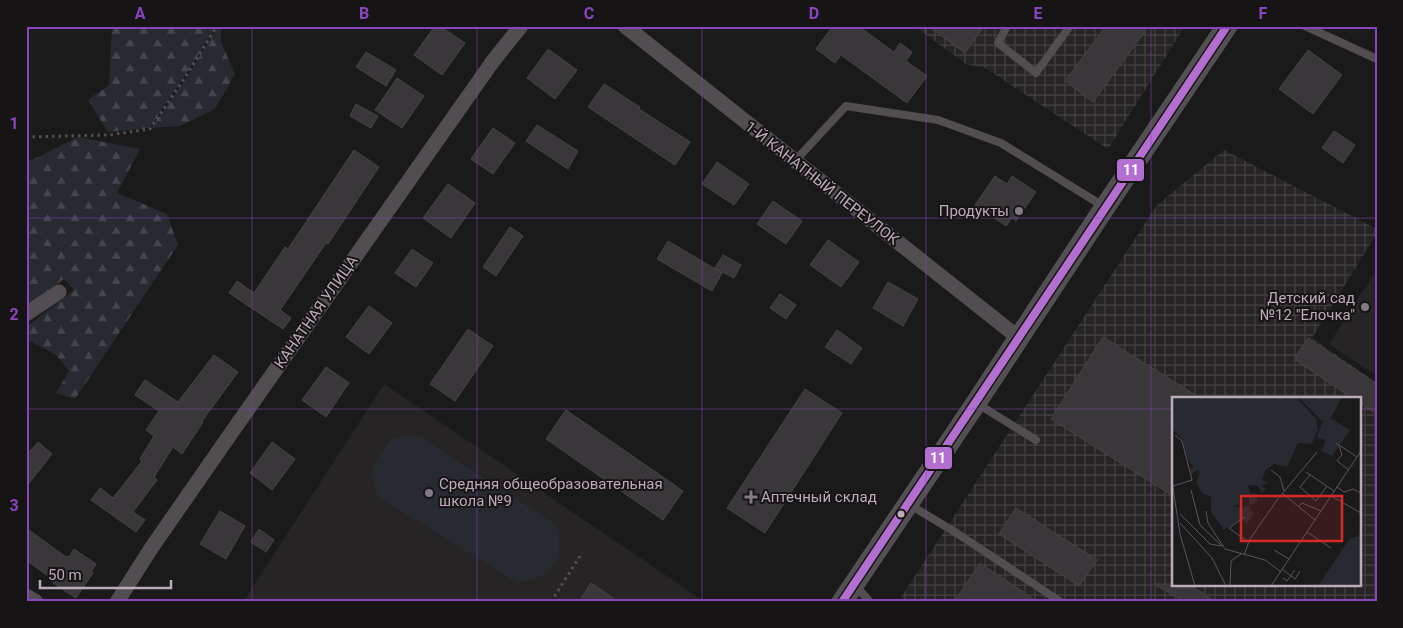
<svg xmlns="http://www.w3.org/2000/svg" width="1403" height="628" font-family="Roboto,sans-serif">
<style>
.built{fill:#272425}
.industrial{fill:url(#industrial-grid);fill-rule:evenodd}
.forest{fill:url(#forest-firs)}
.pitch{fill:#272a31}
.building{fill:#3a373a;stroke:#474347}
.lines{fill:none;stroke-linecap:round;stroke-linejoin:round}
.path{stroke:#534e51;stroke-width:3;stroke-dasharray:2.5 4;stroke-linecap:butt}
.lane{stroke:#514d50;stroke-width:8}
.street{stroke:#514d50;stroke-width:15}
.secondary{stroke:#544f53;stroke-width:21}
.bus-1-casing{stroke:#171416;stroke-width:11}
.bus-1{stroke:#b36fd0;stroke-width:8}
.grid{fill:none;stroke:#8845be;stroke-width:1;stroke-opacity:0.55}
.poi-dot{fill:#847882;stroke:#171416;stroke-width:2}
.bus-dot{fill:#bdabba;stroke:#171416;stroke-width:2}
.labels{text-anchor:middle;stroke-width:4;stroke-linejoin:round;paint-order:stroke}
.street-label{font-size:15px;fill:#bdabba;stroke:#171416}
.poi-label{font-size:15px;fill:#bdabba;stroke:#171416;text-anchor:end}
.inset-road{fill:none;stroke:#5c545b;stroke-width:1}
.view{fill:#d62828;fill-opacity:0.15;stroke:#d62828;stroke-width:2.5}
.inset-edge{fill:none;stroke:#bdabba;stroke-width:2.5}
.line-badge{stroke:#171416;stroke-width:2}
.badge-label{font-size:14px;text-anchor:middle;font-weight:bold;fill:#fff}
.neatline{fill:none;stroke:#8845be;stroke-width:2}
.grid-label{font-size:16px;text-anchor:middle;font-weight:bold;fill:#8845be}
</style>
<defs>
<pattern id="industrial-grid" width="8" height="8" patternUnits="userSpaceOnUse" patternTransform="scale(1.25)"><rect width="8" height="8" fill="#272425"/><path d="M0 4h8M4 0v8" fill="none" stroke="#444143"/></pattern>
<pattern id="forest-firs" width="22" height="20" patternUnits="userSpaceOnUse" patternTransform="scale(1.25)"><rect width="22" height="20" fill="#272a31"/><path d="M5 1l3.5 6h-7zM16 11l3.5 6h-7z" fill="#44464d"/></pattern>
</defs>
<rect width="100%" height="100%" fill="#1b1a1b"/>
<!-- built -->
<path class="built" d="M1377,269V376L1329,344Z
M384,384L705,602H243Z"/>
<!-- industrial -->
<path class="industrial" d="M914,26H1185L1108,149L985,68L966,64Z
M1224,150L1377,229V233L1312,338L1377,383V602H898L1157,205ZM1173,398H1359V584H1173Z"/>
<!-- forest -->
<path class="forest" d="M112,26H217L183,79L149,128L108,132L88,100L109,85Z
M218,26H221V42L235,74L215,109L180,126L151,128L185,80Z
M78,137L140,149L117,193L167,214L178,245L75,399L56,393L69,371L56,355L26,339V327L74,290L64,279L26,306V161L34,159Z"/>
<!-- pitch -->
<path class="pitch" d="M408,434L421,437L558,526C564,564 554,575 518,583L378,497L371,475L376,460L390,440Z"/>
<!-- building -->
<path class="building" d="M435,26H440L465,43L442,75L414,55Z
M833,26H858L894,52L900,43L912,52L906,61L927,76L907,103L841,55L835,63L816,49Z
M928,26H984L965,53Z
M1106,26H1149L1093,102L1065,81Z
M548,49L577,70L555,99L527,78Z
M1308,50L1342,75L1313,114L1279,89Z
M366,52L396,70L386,86L356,67Z
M397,78L424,96L402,128L375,110Z
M604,84L640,107L639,109L690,142L675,165L588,107Z
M356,104L378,116L371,128L350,116Z
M537,125L578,151L568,169L526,141Z
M493,128L515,143L493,174L471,159Z
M1334,131L1355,145L1343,163L1322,148Z
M354,150L379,167L328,244L326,243L280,310L291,318L283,329L229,293L237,281L254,293L285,247L288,249Z
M717,162L749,184L734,205L702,184Z
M995,176L1007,184L1012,176L1036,192L1016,221L1012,218L1006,226L975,205Z
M448,184L475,203L451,238L423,218Z
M773,201L802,221L786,244L757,224Z
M510,227L523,236L496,276L483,267Z
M828,240L859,262L841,287L810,265Z
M668,241L722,273L712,291L657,259Z
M412,249L433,263L416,287L395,273Z
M723,255L741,265L734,278L715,268Z
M888,282L918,299L903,326L873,308Z
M780,294L796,305L786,319L770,308Z
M369,306L392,323L369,354L346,337Z
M468,329L493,346L455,401L430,384Z
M837,330L862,348L851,364L825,347Z
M1103,337L1200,398H1173V496L1051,419Z
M1308,338L1377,384V414L1359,403V398H1352L1294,359Z
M214,355L238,372L202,421L203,422L182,454L173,447L154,477L157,480L133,512L145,520L136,532L91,500L100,488L113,498L142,461L140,459L154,436L146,430L159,411L135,395L145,380L178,402Z
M326,367L349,383L326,417L302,400Z
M805,389L842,413L765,533L727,508Z
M566,410L683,491L663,520L546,439Z
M38,442L52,454L26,487V456Z
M272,442L295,459L272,490L250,473Z
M1016,508L1097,560L1079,586L999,534Z
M220,511L245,526L226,559L200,544Z
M26,528L66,557L67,556L69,557L74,549L96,564L91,572L93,573L76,598L50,581L52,579L26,560Z
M259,529L274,540L266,552L251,542Z
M980,563L1038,602H954Z
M591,583L619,602H579Z
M1154,584H1189L1216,602H1185Z"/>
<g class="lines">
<!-- path -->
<path class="path" d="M26,137L109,135L150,129L184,79L217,26
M551,602L580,556"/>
<!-- lane -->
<path class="lane" d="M1007,26L998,43L1036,73L1070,26
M1305,26L1377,59
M794,162L846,106L938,120L1001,143L1103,206
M976,403L1036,440
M910,505L955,532L1061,602
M855,585L870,602"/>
<!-- street -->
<path class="street" d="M625,26L1019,338
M26,314L59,292
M26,596L36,602
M117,602L152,547L234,429L493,61L521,26"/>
<!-- secondary -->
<path class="secondary" d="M842,602L976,403L1105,207L1227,26"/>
<defs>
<path id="bus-1" d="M842,602L1227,26"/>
</defs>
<!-- bus-1 casing -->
<use href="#bus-1" class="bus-1-casing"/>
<!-- bus-1 -->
<use href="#bus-1" class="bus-1"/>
</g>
<!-- grid -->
<path class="grid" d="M252,26V602M477,26V602M702,26V602M926,26V602M1151,26V602M26,218H1377M26,409H1173M1359,409H1377"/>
<!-- markers -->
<g class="poi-dot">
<circle cx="1019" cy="211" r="5"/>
<circle cx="1365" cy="307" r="5"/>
<circle cx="429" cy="493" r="5"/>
<path d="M748.5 489.5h5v5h5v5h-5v5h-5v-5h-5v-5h5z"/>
</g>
<circle class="bus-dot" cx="901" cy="514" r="4.5"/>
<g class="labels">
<!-- street labels -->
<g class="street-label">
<text transform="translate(822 183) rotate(38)" y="5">1-Й КАНАТНЫЙ ПЕРЕУЛОК</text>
<text transform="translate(316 312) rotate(-55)" y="5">КАНАТНАЯ УЛИЦА</text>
</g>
<!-- poi labels -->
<g class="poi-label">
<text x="1009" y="216">Продукты</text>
<text x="1355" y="303">Детский сад<tspan x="1355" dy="17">№12 "Елочка"</tspan></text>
<text x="439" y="489" text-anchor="start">Средняя общеобразовательная<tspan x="439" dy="17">школа №9</tspan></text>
<text x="761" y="502" text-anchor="start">Аптечный склад</text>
</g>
</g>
<!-- overview -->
<g transform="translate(1172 397)">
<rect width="189" height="189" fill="#1b1a1b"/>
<path d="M160,22L178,33L160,59L149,54L154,44L145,40L150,26Z" fill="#272a31"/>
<path d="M0,0H124L144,22L146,32L140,47L126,46L115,70L102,67L94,73L90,83L97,86L90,89L94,92L90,96L86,89L76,88L78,96L85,97V106L77,108V100L67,99V108L59,110L79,109L78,113L82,116L75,127L70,123L74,119L52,133L39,115V100L30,96L24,86L28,76L26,73L19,77V71L22,70L16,64L10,43L0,31ZM126,0H170L158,23L151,25ZM189,129V189H146L178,141L187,139Z" fill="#272a31"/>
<path class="inset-road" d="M164,46L185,60M167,49L170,58L165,64L177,73M99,73L108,80L112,94M134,75L162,94M138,78L128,90L144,104L155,89M0,84L8,137L23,189M1,89L20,83L10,44L3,38M165,90L172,95L181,92L189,96M19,93L28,128L50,149M110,96L143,123M159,99L189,116M126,110L130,106L149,114M34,114L36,126L53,152L93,163L109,175M8,117L38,147L49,149M73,120L57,131L76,145M8,126L40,161L54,189M135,135L159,151M102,153L117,162M72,158L78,142L105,103L145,55M110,172L123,182L128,174M111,181L115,184L123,173M58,189L59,164L69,157M99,189L189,54"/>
<path class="view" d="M69,99H170V144H69Z"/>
<rect width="189" height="189" class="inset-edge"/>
</g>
<g class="line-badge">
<rect x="1116" y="158" width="29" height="24" rx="5" fill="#b36fd0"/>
<rect x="924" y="446" width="29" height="24" rx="5" fill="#b36fd0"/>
</g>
<g class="badge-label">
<text x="1131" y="175">11</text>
<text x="938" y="463">11</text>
</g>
<!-- border -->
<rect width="1403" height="628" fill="none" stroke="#171416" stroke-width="55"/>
<!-- scale -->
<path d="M40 580v8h131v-8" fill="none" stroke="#bdabba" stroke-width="2.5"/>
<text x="48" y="580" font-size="15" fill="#bdabba" stroke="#171416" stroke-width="4" paint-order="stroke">50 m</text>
<rect x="28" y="28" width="1348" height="572" class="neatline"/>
<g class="grid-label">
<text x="140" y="19">A</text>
<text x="364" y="19">B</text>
<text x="589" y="19">C</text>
<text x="814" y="19">D</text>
<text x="1038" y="19">E</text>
<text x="1263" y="19">F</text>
<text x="14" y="129">1</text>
<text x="14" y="320">2</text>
<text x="14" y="511">3</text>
</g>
</svg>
